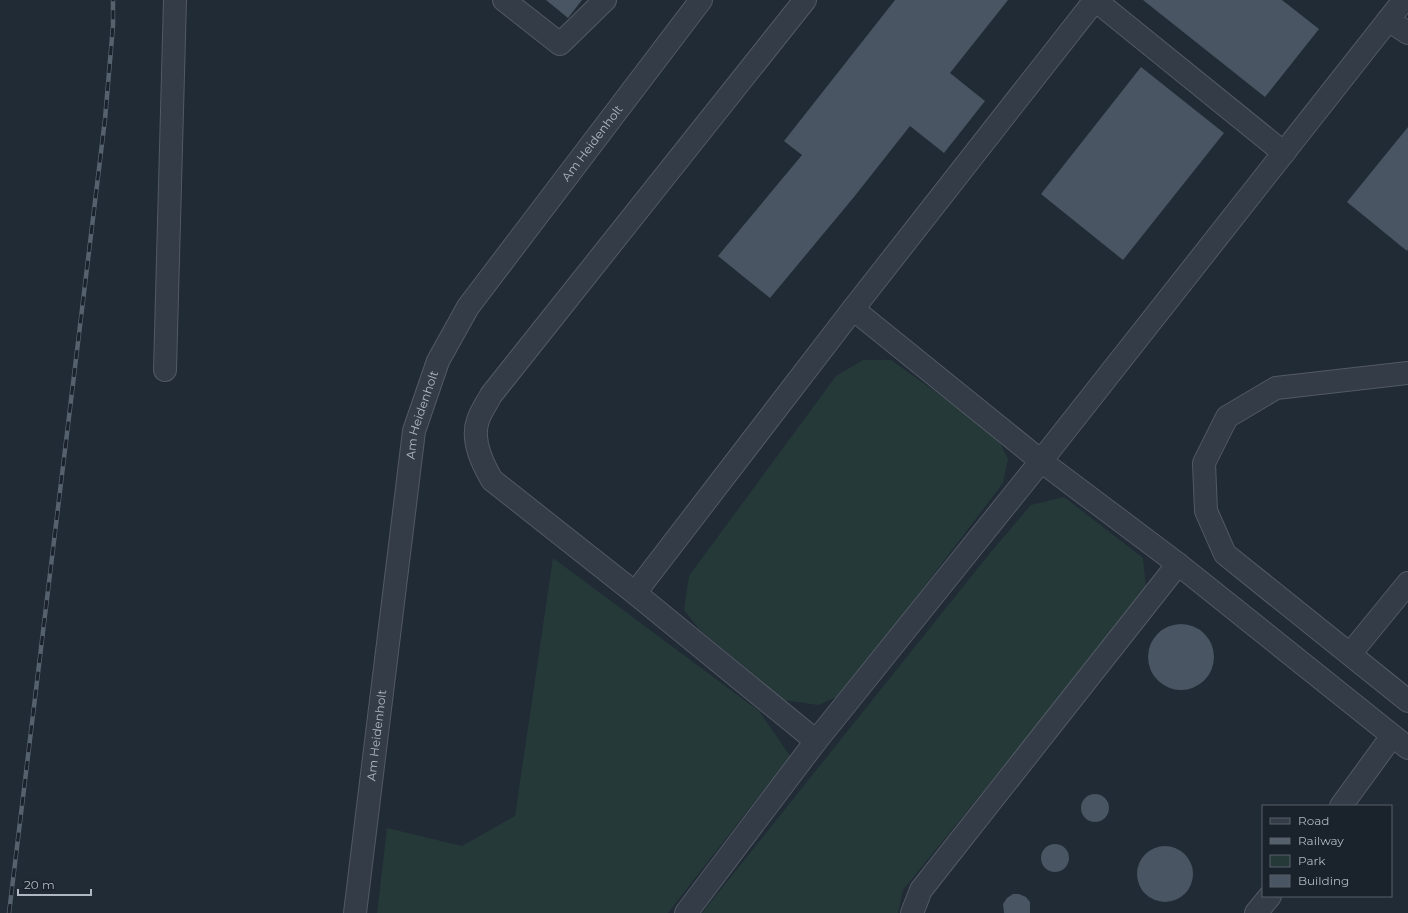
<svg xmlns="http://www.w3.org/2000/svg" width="1408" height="913" font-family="Montserrat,sans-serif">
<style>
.green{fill:#263939}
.building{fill:#495562}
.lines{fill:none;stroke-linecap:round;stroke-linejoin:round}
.minor-casing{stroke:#525a64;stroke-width:24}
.minor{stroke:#343c47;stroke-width:22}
.rail-casing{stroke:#56616e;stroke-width:4.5}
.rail{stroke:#1a222b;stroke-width:3;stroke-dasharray:9;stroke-linecap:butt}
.labels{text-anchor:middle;stroke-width:3;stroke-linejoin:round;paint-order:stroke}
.street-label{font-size:12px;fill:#afb7c3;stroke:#1a222b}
</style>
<rect width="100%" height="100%" fill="#212b36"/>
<!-- green -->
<path class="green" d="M863,360H891L996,435L1008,459L1003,483L842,695L818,705L784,700L699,629L684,610L689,576L836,376Z
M1064,497L1143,558L1146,587L1097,651L903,890L898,913H702L990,553L1031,505Z
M553,558L759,711L790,756L668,913H377L387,828L462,846L515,816Z"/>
<!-- building -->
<path class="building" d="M546,0H582L568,18Z
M895,0H1008L950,73L985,101L944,153L910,126L854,197L770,298L718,256L802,155L784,141Z
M1143,0H1282L1319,29L1265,97Z
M1141,67L1224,133L1123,260L1041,194Z
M1408,127V249L1407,251L1347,202Z
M1148 657a33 33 0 1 1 66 0a33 33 0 1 1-66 0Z
M1081 808a14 14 0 1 1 28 0a14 14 0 1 1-28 0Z
M1041 858a14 14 0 1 1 28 0a14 14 0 1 1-28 0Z
M1137 874a28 28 0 1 1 56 0a28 28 0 1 1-56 0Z
M1013,894H1019L1026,897L1030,902V913H1004L1003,904L1007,898Z"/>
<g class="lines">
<defs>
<g id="minor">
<path d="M504,0L560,44L605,0"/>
<path d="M805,0L491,395C487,403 481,411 478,420C471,440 482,463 492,480L635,593L816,741"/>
<path d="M1095,0L1284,153"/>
<path d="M1388,20L1408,33"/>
<path d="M853,309L1041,461L1178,564L1408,748"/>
<path d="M165,370L175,0"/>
<path d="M1408,373L1276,388L1227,417L1204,463L1206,511L1225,554L1408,701"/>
<path d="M635,593L853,309L1095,0"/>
<path d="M1350,654L1408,583"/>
<path d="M1341,806L1392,736"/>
<path id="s1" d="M355,913L414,431L438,361L468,307L701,0"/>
<path d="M686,913L816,741L1041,461L1404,0"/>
<path d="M912,913L921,890L1178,564"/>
<path d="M1256,913L1270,896"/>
</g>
</defs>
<!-- minor casing -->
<use href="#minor" class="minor-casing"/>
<!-- minor -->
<use href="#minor" class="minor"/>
<defs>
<path id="rail" d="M9,913L105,119L113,26V0"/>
</defs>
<!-- rail casing -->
<use href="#rail" class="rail-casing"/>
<!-- rail -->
<use href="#rail" class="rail"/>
</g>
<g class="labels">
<!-- street labels -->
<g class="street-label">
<text dy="4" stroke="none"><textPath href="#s1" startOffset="827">Am Heidenholt</textPath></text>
<text dy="4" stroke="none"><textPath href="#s1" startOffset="503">Am Heidenholt</textPath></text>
<text dy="4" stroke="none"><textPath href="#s1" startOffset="179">Am Heidenholt</textPath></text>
</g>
</g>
<!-- legend -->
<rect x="1262" y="805" width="130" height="92" fill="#1a222b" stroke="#565e68"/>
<rect x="1270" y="818" width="20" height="6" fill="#343c47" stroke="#565e68"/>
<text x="1298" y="825" font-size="12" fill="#afb7c3">Road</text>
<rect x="1270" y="838" width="20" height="6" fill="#56616e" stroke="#565e68"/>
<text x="1298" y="845" font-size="12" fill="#afb7c3">Railway</text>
<rect x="1270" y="855" width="20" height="12" fill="#263939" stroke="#565e68"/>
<text x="1298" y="865" font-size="12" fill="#afb7c3">Park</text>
<rect x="1270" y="875" width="20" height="12" fill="#495562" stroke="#565e68"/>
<text x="1298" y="885" font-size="12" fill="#afb7c3">Building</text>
<!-- scale -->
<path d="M18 889v6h73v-6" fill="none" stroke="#afb7c3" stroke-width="2"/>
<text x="24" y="889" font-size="12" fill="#afb7c3" stroke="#1a222b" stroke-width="3" paint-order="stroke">20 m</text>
</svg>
